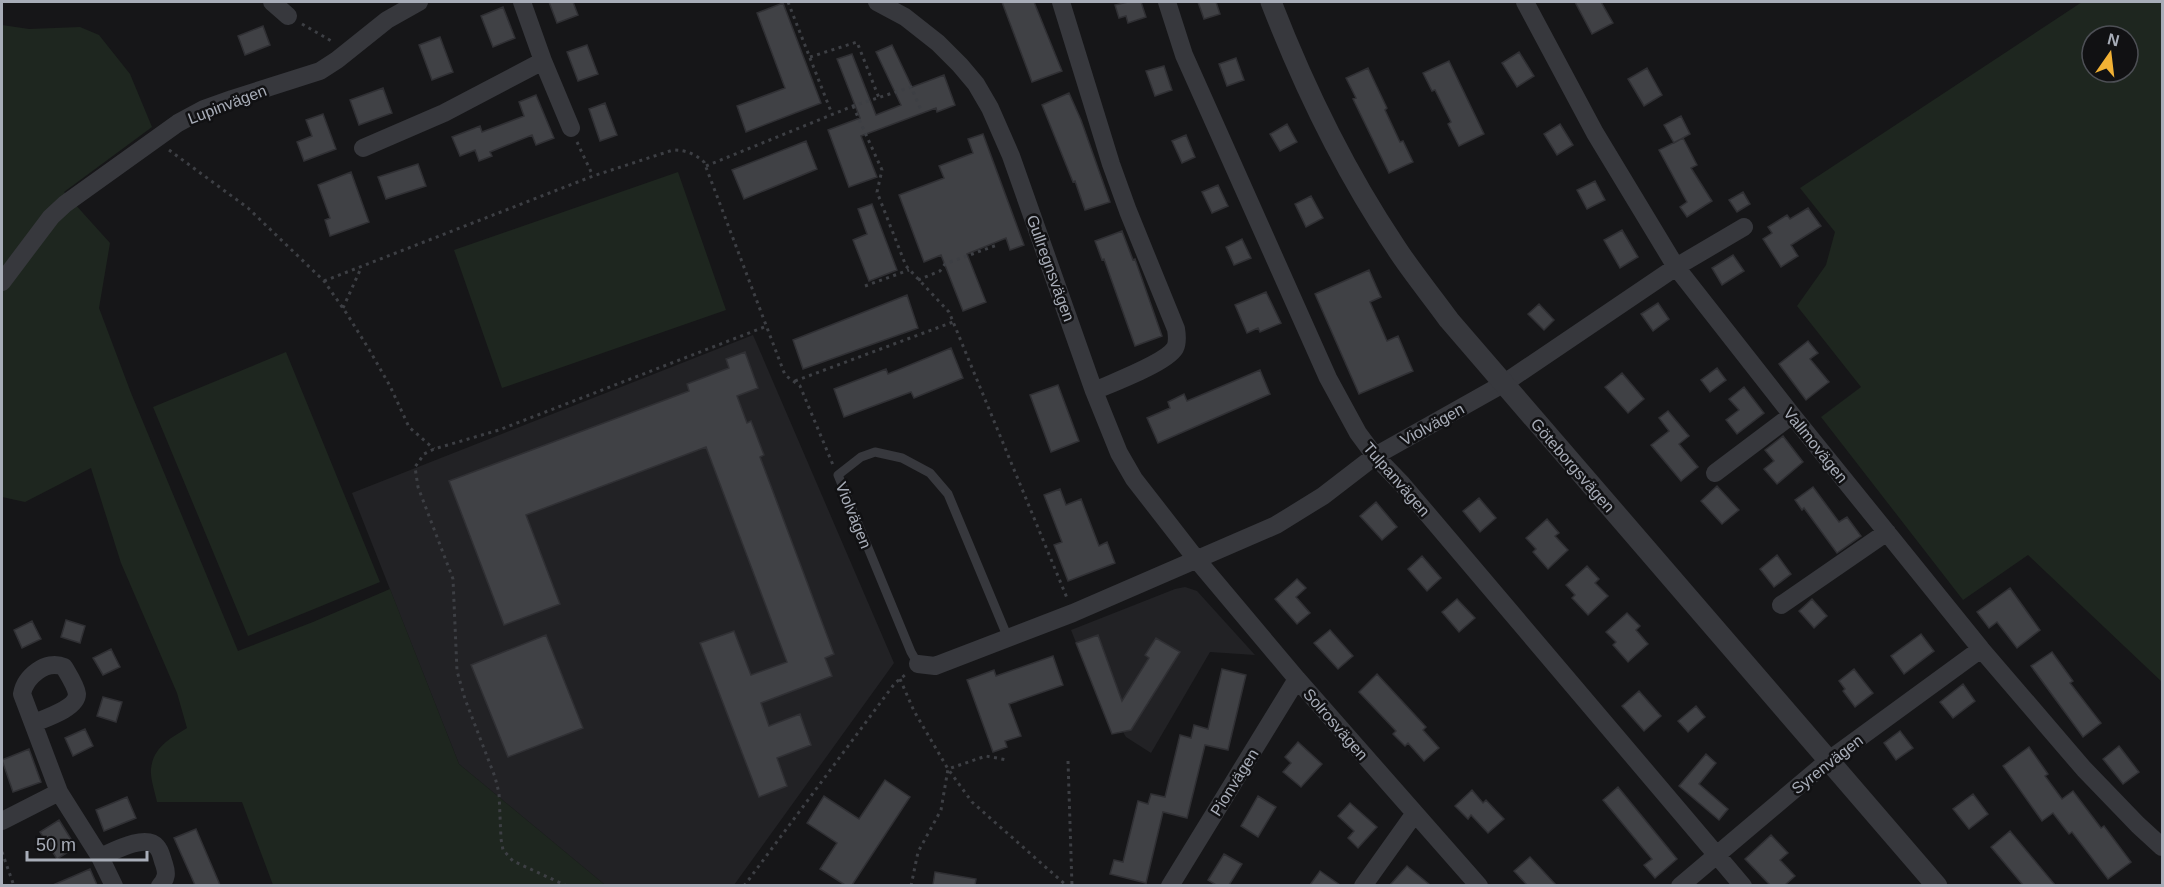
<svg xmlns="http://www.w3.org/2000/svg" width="2164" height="887" font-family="Helvetica,sans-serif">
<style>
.built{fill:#222225}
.green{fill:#1e261f;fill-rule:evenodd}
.building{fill:#404145;stroke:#303034;stroke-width:1.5}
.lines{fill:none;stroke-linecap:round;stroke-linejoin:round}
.path{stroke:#3d3f44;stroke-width:3;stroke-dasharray:3 4.5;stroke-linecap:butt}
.service{stroke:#37383d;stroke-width:9}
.minor{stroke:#37383d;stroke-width:18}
.tertiary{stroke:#37383d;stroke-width:21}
.labels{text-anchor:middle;stroke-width:5;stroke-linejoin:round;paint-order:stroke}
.street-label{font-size:16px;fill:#a8adb8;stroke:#111113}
</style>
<rect width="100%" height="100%" fill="#161618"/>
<!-- built -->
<path class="built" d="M753,335L894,663L734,885H605L459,764L352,493Z
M1185,587L1197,591L1255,655L1210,652L1151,753L1126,737L1123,732L1112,734L1071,630L1175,589Z"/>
<!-- green -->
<path class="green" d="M2082,2H2162V682L2028,555L1963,600L1821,417L1861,387L1797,306L1826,265L1835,232L1800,188ZM2092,36H2128V72H2092Z
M2,25L29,29L80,27L99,35L130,74L152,127L64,192L110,243L99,308L131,393L238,651L313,622L390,589L459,764L605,885H273L242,802H157C155,792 150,778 151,769C153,747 171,738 187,728L177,693L121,563L91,468L25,502L2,497Z
M678,172L726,310L502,388L454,250Z
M286,352L380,582L248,636L153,407Z"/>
<!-- building -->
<path class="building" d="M549,2H573L578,15L557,23Z
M1002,2H1034L1062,71L1032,82Z
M1128,2H1141L1146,17L1128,23L1126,16L1119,18L1115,5Z
M1198,2H1216L1220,14L1204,19Z
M1575,2H1601L1613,23L1592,34Z
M783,3L821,103L746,132L737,106L785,88L757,13Z
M503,7L515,38L493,47L481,16Z
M263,26L270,45L245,55L238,36Z
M440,37L453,72L432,80L419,45Z
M587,45L598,74L578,81L567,52Z
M892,45L912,87L944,75L955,105L937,112L936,108L861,136L877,177L849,187L828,130L860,118L837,59L852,54L876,115L901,105L876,52Z
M1519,52L1534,76L1517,87L1502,63Z
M1236,58L1244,80L1227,86L1219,64Z
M1449,61L1484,134L1459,146L1448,124L1451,122L1435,90L1432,91L1423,73Z
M1164,66L1172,90L1155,96L1146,71Z
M1368,68L1387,108L1385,110L1400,142L1403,141L1413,162L1389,173L1353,99L1356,98L1346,78Z
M1647,68L1662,95L1644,106L1628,79Z
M383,88L392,113L359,125L350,100Z
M1069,93L1081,120L1110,202L1085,210L1075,181L1073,182L1042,105Z
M536,95L554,138L536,145L532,135L490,152L492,156L479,161L475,150L460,156L452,137L480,126L482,132L524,116L519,102Z
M605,103L617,135L600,141L589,109Z
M323,114L336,149L304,161L297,142L312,136L306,120Z
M1681,116L1690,134L1674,143L1664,125Z
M1287,124L1297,142L1280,151L1270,134Z
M1560,124L1573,145L1557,155L1544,134Z
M983,134L1024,245L1010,250L1006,238L967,254L986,302L963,311L941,255L924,262L899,195L944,178L939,166L973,153L968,139Z
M1186,135L1195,157L1182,163L1172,141Z
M1683,138L1697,165L1691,168L1712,201L1687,217L1680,207L1687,202L1659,150Z
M806,141L817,169L744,199L732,170Z
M418,164L426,186L386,199L378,177Z
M351,172L369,222L330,236L325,220L330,218L318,185Z
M1595,181L1605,200L1587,209L1577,190Z
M1218,185L1228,206L1212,213L1202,192Z
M1743,192L1750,204L1737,212L1729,200Z
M1311,196L1323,218L1306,227L1295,204Z
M872,204L897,270L869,281L853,240L867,234L858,209Z
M1808,208L1821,226L1791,245L1798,256L1781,267L1763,239L1772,233L1768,227L1787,215L1790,219Z
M1622,230L1638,257L1620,268L1604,240Z
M1122,231L1133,260L1135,259L1162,336L1135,346L1104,259L1102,260L1095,241Z
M1242,239L1251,258L1234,265L1226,247Z
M1733,255L1744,271L1722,285L1712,268Z
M1369,270L1381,297L1370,302L1387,341L1398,336L1413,371L1359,394L1315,294Z
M1266,292L1281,323L1260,332L1258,328L1247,333L1235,305Z
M907,295L918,328L803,369L793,340Z
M1658,303L1669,319L1653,331L1641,314Z
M1539,304L1554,320L1544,330L1528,314Z
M1808,341L1818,353L1810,359L1829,382L1806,400L1779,364Z
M951,348L963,378L914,398L911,392L844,417L834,389L886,369L888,374Z
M745,352L758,388L737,396L747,423L751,421L764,455L760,457L834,654L825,658L832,676L761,703L769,726L800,714L811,745L777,758L787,786L759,797L700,643L734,631L751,675L787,662L706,447L526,515L560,604L504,625L449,481L689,391L687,384L729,368L726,359Z
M1717,368L1726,380L1710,392L1701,380Z
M1260,370L1270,394L1158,443L1147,418L1170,408L1168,402L1184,394L1187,401Z
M1622,373L1644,399L1628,413L1605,387Z
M1058,385L1079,441L1051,452L1030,395Z
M1744,387L1764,413L1737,434L1726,420L1739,410L1729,399Z
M1668,411L1689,436L1679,444L1698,467L1681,481L1651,445L1669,431L1659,418Z
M1783,436L1803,462L1777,484L1764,469L1774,461L1765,450Z
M1717,486L1739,510L1722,524L1701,501Z
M1813,487L1839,522L1847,517L1861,536L1837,553L1804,508L1802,510L1795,500Z
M1060,489L1066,505L1081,499L1099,546L1107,542L1115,563L1068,581L1054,545L1062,542L1044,495Z
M1479,498L1496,518L1480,532L1463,511Z
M1376,502L1397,527L1382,540L1360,516Z
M1547,519L1559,533L1555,536L1568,550L1548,569L1533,552L1536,549L1526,538Z
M1777,555L1791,574L1774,587L1760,569Z
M1422,556L1441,578L1427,591L1408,569Z
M1587,566L1599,579L1595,583L1608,596L1588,615L1572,598L1575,595L1566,585Z
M1297,579L1306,588L1296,597L1310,613L1297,624L1275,599Z
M2010,588L2040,630L2017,648L1997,622L1989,628L1977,612Z
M1457,599L1475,618L1459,632L1442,612Z
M1812,599L1827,616L1814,628L1799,611Z
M1627,613L1640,626L1636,630L1648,644L1628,662L1613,645L1616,642L1606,632Z
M66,620L85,626L80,643L61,637Z
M32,621L41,639L22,648L14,630Z
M1330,630L1353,656L1338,669L1314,643Z
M1921,634L1934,651L1904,674L1891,656Z
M546,635L583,728L508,757L471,665Z
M1098,635L1122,701L1149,658L1145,655L1156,638L1180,652L1131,730L1112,734L1076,643Z
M111,649L120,667L103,675L93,658Z
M2052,652L2073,681L2070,683L2101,723L2083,737L2031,666Z
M1053,656L1063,685L1009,704L1021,736L1005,741L1007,747L993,752L967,680L994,670L996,676Z
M1222,669L1246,675L1228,750L1205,745L1187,818L1163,812L1146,883L1110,874L1114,860L1123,862L1138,801L1148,804L1151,794L1165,797L1180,735L1191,738L1194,725L1208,729Z
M1854,669L1873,693L1855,707L1843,691L1845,689L1839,681Z
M1377,674L1426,727L1423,730L1439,748L1424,761L1408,743L1405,746L1393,734L1396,731L1359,692Z
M1963,684L1975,701L1953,718L1940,702Z
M1639,691L1661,716L1644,731L1622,706Z
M103,697L122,702L116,722L97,716Z
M1696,706L1705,717L1688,732L1678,721Z
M85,729L93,746L73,756L65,738Z
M1900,731L1913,748L1896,760L1884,743Z
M1298,742L1322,764L1301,787L1283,772L1291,763L1285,757Z
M2119,746L2139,772L2123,784L2103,759Z
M2029,747L2048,774L2045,776L2062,799L2073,791L2101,828L2104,826L2131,862L2108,879L2072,832L2069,834L2053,813L2042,821L2003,766Z
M29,749L41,782L13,792L2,760Z
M1706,754L1716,763L1699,784L1728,809L1719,820L1679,786Z
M885,780L910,797L852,885H845L820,869L837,843L807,823L824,796L859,819Z
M1618,787L1677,859L1655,878L1644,865L1652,859L1603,800Z
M1472,790L1483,803L1486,800L1504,819L1488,833L1471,815L1468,819L1455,806Z
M1973,794L1988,814L1969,829L1953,809Z
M1258,796L1276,807L1258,837L1241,826Z
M127,797L136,818L104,831L96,810Z
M1350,803L1377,827L1358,848L1348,838L1354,831L1338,816Z
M59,820L76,847L57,859L40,832Z
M196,829L220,885H195L174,838Z
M2010,831L2055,885H2023L1991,847Z
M1771,835L1788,853L1780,860L1795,876L1785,885H1770L1745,859Z
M1224,854L1242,864L1229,885H1216L1208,880Z
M1530,857L1556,885H1527L1514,871Z
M1407,866L1430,885H1390Z
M90,869L97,885H53Z
M1320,871L1340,885H1310Z
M935,872L976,879L975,885H933Z"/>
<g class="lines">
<!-- path -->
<path class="path" d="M788,2L832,114
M302,24L333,42
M810,57L857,42L879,98
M853,106L882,170L877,192L906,266L949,312L1067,598
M577,142L593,176
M169,150L248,208L324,281L347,314L370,351L390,386L409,427L434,449
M706,166L853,106L911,87L922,112
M918,280L940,271L945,264L997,245
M324,281L593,176L673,150C686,150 695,154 704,162L785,375L800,386L833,465
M865,286L909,270
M343,308L361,268
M795,381L953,322
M900,679L914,711L948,769L972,802L1067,886
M1068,761L1072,886
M2,852L14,886
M567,886L513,861L503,850L501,839L499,793L495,777L465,699L457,671L453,579L418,487L415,467L424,454L434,449L499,430L767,326
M744,886L895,683L905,675
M911,886L918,852L941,810L948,769L986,756L1007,760"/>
<!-- service -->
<path class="service" d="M918,664L911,652L838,475L861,457L875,452L902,458L930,473L948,494L1008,638"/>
<!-- minor -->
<path class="minor" d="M272,2L288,16
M877,2L905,17L938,43L960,65L976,84L990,108L1011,156L1094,391L1119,453L1134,479L1197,560L1297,679L1479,886
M1061,2L1111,164L1128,211L1176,329C1177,335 1178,342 1175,348C1166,363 1112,383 1094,391
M1167,2L1184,55L1328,378L1358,433L1375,456L1402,484L1743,886
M1525,2L1595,133L1676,267L1792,415L1981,649L2084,769L2138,825L2162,847
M543,61L571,128
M363,148L444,113L543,61L522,2
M2,282L51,217L65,204L178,123L204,109L232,99L320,71L337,60L387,20L419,2
M1715,473L1792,415
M1781,605L1887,532
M918,664L935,666L1073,613L1276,525L1323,496L1375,456L1503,384L1676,267L1744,227
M34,723C46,718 77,708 77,694C76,686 68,674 64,667C46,659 25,677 22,694L59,792L100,857L114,886
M2,821L59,792
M100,857C112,852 146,833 157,847C161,851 162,859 164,864C167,873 167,878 160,886
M1170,886L1297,679
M1363,886L1415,813
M1680,886L1829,760L1981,649"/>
<!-- tertiary -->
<path class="tertiary" d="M1271,2C1304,87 1344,170 1395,246C1411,271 1431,295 1449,320L1937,886"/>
</g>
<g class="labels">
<!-- street labels -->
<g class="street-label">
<text transform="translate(227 104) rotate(-21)" y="6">Lupinvägen</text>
<text transform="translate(1051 268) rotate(70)" y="6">Gullregnsvägen</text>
<text transform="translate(1432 424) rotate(-29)" y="6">Violvägen</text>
<text transform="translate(1816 445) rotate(51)" y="6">Vallmovägen</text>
<text transform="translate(1573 465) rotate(49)" y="6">Göteborgsvägen</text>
<text transform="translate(1397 479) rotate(49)" y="6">Tulpanvägen</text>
<text transform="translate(854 515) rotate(68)" y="6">Violvägen</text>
<text transform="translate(1336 724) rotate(49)" y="6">Solrosvägen</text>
<text transform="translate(1827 764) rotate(-38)" y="6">Syrenvägen</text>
<text transform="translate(1234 782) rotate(-58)" y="6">Pionvägen</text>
</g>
</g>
<!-- border -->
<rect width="2164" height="887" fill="none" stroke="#a8adb8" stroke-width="6"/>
<!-- north arrow -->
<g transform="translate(2110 54) rotate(14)"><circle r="28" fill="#111113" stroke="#4d4f55" stroke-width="1.5"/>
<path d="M0-4.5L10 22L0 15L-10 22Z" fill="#f2b134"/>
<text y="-9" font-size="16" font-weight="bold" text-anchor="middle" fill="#a8adb8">N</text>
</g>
<!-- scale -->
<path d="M27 851v9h120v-9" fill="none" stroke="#a8adb8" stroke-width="3"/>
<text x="36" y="851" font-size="18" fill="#a8adb8" stroke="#111113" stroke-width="4.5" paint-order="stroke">50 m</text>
</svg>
